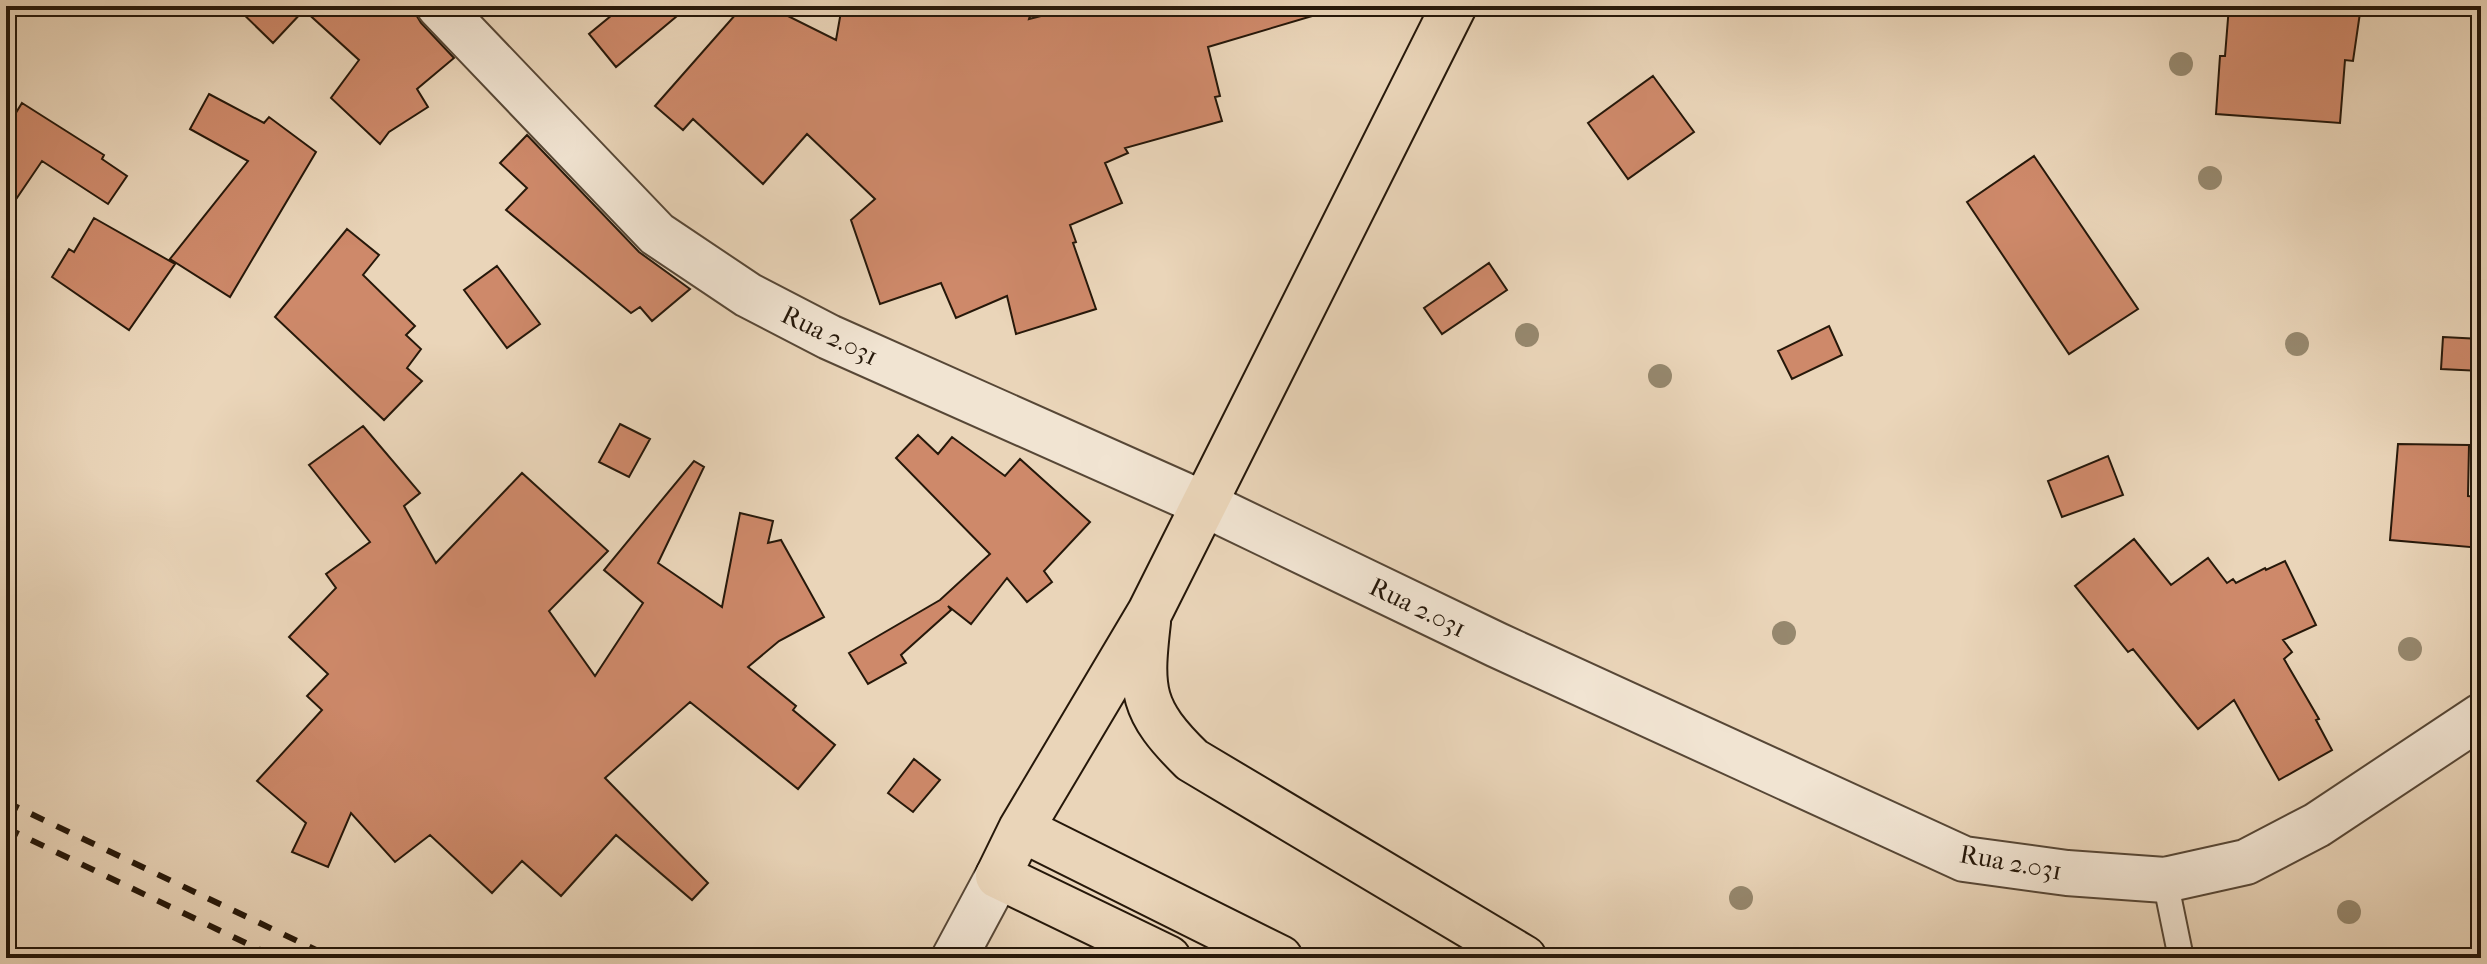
<svg xmlns="http://www.w3.org/2000/svg" width="2487" height="964" font-family="'IM FELL French Canon',serif">
<style>
.building{fill:#ce896a;stroke:#26180a;stroke-width:2}
.lines{fill:none;stroke-linecap:round;stroke-linejoin:round}
.service-casing{stroke:#574736;stroke-width:28}
.minor-casing{stroke:#574736;stroke-width:48}
.trunk-casing{stroke:#26180a;stroke-width:48}
.service{stroke:#f1e4d2;stroke-width:24}
.minor{stroke:#f1e4d2;stroke-width:44}
.trunk{stroke:#ead5b9;stroke-width:44}
.rail{stroke:#26180a;stroke-width:6;stroke-dasharray:14 14;stroke-linecap:butt}
.tree{fill:#96886e}
.labels{text-anchor:middle;stroke-width:7;stroke-linejoin:round;paint-order:stroke}
.street-label{font-size:26px;fill:#26180a;stroke:#f1e4d2}
</style>
<rect width="100%" height="100%" fill="#ead5b9"/>
<filter id="stains"><feTurbulence type="fractalNoise" baseFrequency=".0025" numOctaves="4"/><feColorMatrix values="0 0 0 0 .2 0 0 0 0 .09 0 0 0 0 .02 0 0 0 .5 -.17"/></filter>
<radialGradient id="worn" r=".72"><stop offset=".6" stop-color="#630" stop-opacity="0"/><stop offset="1" stop-color="#630" stop-opacity=".3"/></radialGradient>
<!-- building -->
<path class="building" d="M235,6H415V13L421,23L454,58L417,89L428,107L389,132L380,144L331,98L359,60L304,10L273,43Z
M623,6H689L616,67L589,34Z
M743,6H768L836,40L842,6H1033L1029,19L1080,6H1318L1319,14L1208,47L1220,96L1215,97L1222,121L1125,148L1128,153L1105,163L1122,203L1070,225L1076,242L1073,243L1096,309L1016,334L1007,296L956,318L941,283L880,304L851,220L875,199L807,134L763,184L693,119L683,130L655,106Z
M2229,6H2361L2353,61L2345,60L2340,123L2216,114L2220,56H2225Z
M1653,76L1694,132L1628,179L1588,123Z
M209,94L264,123L269,117L316,152L230,297L170,259L248,161L190,129Z
M22,103L104,155L102,159L127,176L108,204L42,161L6,214V129Z
M527,135L639,252L690,289L652,321L640,307L631,313L506,210L527,188L500,163Z
M2034,156L2138,309L2069,354L1967,202Z
M94,218L175,264L129,330L52,277L69,249L74,252Z
M347,229L379,255L363,275L415,326L406,335L421,349L407,368L422,381L384,420L275,317Z
M1489,263L1507,290L1442,334L1424,308Z
M497,266L540,324L507,348L464,290Z
M1829,326L1842,355L1792,379L1778,351Z
M2443,337L2481,339V371L2441,369Z
M620,424L650,439L629,477L599,462Z
M363,426L420,493L404,506L436,563L522,473L608,551L549,611L595,676L643,603L604,570L694,461L704,467L658,563L722,607L740,513L773,521L768,543L781,540L824,617L779,641L748,667L796,706L793,710L835,745L798,789L690,702L605,778L708,883L692,900L616,835L561,896L522,861L492,893L430,835L395,862L351,813L328,867L292,852L306,823L257,781L322,710L307,696L328,674L289,637L336,588L326,574L370,542L309,465Z
M918,435L938,454L952,437L1005,476L1020,459L1090,522L1044,571L1052,582L1027,602L1007,578L971,624L948,606L951,610L901,655L906,663L868,684L849,653L940,600L990,554L896,458Z
M2398,444L2469,445L2468,496L2481,497V548L2390,540Z
M2108,456L2123,495L2062,517L2048,481Z
M2134,539L2171,585L2208,558L2227,583L2233,579L2236,583L2265,568L2266,570L2285,561L2316,625L2283,640L2292,652L2284,659L2319,719L2316,720L2332,750L2279,780L2234,700L2198,729L2133,649L2128,652L2075,586Z
M914,759L940,780L913,812L888,793Z"/>
<g class="lines">
<defs>
<path id="service" d="M2165,880L2181,958"/>
<path id="minor" d="M439,6L657,234L748,295L829,337L1204,504L1497,645L1964,859L2067,873L2165,880L2246,862L2317,825L2481,716
M954,958L998,876"/>
<path id="trunk" d="M1148,622C1140,691 1141,710 1192,760L1524,958
M1021,829L1280,958
M1168,958L998,876L1021,829L1150,612L1454,6"/>
</defs>
<!-- service casing -->
<use href="#service" class="service-casing"/>
<!-- minor casing -->
<use href="#minor" class="minor-casing"/>
<!-- trunk casing -->
<use href="#trunk" class="trunk-casing"/>
<!-- service -->
<use href="#service" class="service"/>
<!-- minor -->
<use href="#minor" class="minor"/>
<!-- trunk -->
<use href="#trunk" class="trunk"/>
<!-- rail -->
<path class="rail" d="M6,802L333,958
M6,828L277,958"/>
</g>
<!-- trees -->
<g class="tree">
<circle cx="2181" cy="64" r="12"/>
<circle cx="2210" cy="178" r="12"/>
<circle cx="1527" cy="335" r="12"/>
<circle cx="2297" cy="344" r="12"/>
<circle cx="1660" cy="376" r="12"/>
<circle cx="1784" cy="633" r="12"/>
<circle cx="2410" cy="649" r="12"/>
<circle cx="1741" cy="898" r="12"/>
<circle cx="2349" cy="912" r="12"/>
</g>
<g class="labels">
<!-- street labels -->
<g class="street-label">
<text transform="translate(830 335) rotate(26)" y="9">Rua 2.031</text>
<text transform="translate(1418 607) rotate(26)" y="9">Rua 2.031</text>
<text transform="translate(2011 862) rotate(10)" y="9">Rua 2.031</text>
</g>
</g>
<!-- margin -->
<rect width="2487" height="964" fill="none" stroke="#ead5b9" stroke-width="32"/>
<rect x="8" y="8" width="2471" height="948" fill="none" stroke="#26180a" stroke-width="4"/>
<rect x="16" y="16" width="2455" height="932" fill="none" stroke="#26180a" stroke-width="2"/>
<rect width="100%" height="100%" filter="url(#stains)"/>
<rect width="100%" height="100%" fill="url(#worn)"/>
</svg>
